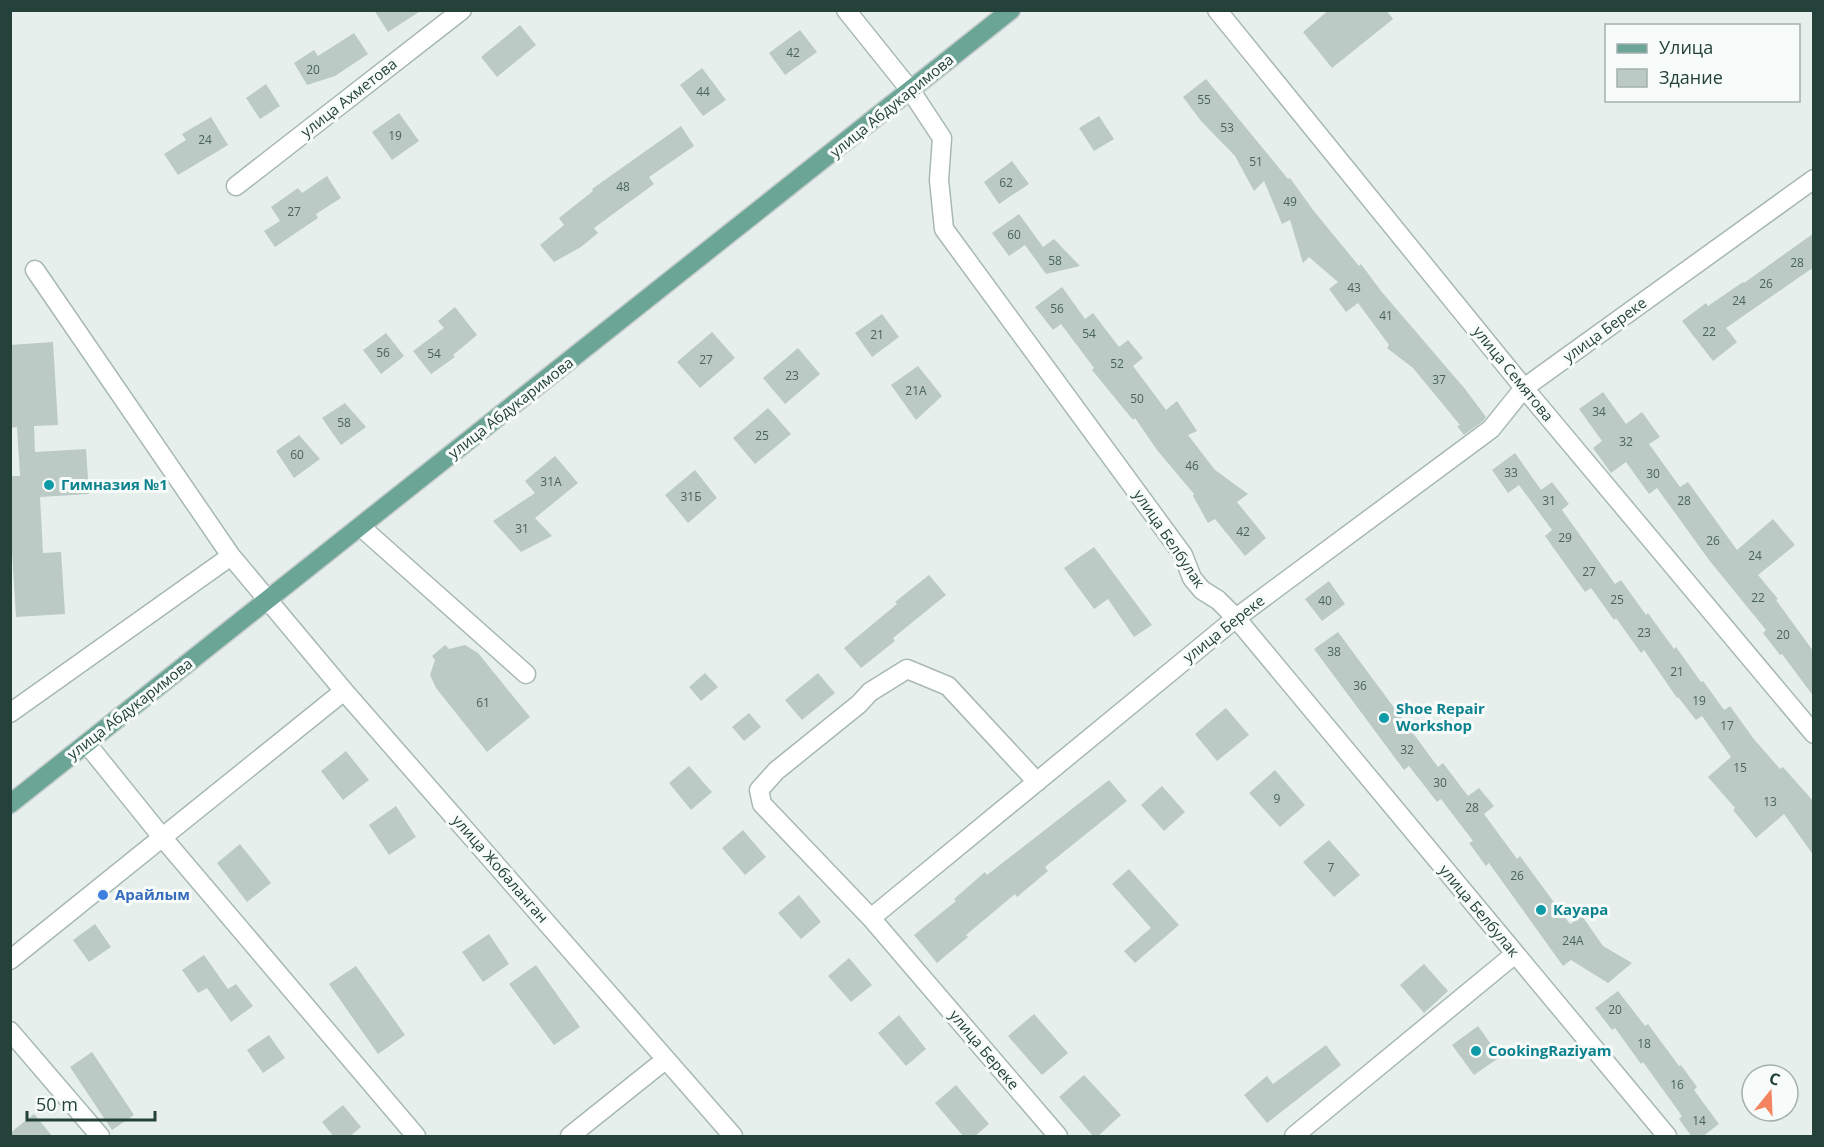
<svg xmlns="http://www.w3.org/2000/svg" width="1824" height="1147" font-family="'Open Sans',sans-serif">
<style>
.building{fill:#bbcac4}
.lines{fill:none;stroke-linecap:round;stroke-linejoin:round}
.minor-casing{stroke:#a8b8b2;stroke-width:21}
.major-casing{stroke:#c2cac8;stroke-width:21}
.minor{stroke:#fff;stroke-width:18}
.major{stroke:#6aa596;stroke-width:18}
.culture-dot{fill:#0f9aa8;stroke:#f7fbf9;stroke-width:2}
.shop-dot{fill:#3f7fe0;stroke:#f7fbf9;stroke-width:2}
.labels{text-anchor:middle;stroke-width:6;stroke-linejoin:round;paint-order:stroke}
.number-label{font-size:12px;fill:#4a645c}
.street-label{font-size:15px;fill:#24423a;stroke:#f7fbf9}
.culture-label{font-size:15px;font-weight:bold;fill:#0d838f;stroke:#f7fbf9;text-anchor:start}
.shop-label{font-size:15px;font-weight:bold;fill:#366cbe;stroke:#f7fbf9;text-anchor:start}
</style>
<rect width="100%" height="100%" fill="#e6efeb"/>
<!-- building -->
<path class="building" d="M374,10H422L388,32Z
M1329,10H1386L1393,19L1332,68L1303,32Z
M520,25L536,45L497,77L481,57Z
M800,30L817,52L785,75L769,53Z
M354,33L368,54L335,76L307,85L294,63L314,50L318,56Z
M702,68L726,100L703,116L680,85Z
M1206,79L1288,179L1290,178L1313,210L1359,266L1361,264L1381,291L1465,389L1486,417L1483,421L1464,435L1457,426L1460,425L1413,368L1387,348L1389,345L1358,303L1346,312L1329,289L1338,282L1309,257L1303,263L1290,220L1282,224L1264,181L1254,191L1235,156L1201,121L1183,97Z
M266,84L280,106L260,119L246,98Z
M399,113L419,141L392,160L372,132Z
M1099,116L1114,139L1094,151L1079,128Z
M211,117L228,145L178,175L164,154L186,140L182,134Z
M681,126L694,146L649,177L654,184L594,228L598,233L581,247L554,262L540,245L564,225L559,218L593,191L592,189Z
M1012,161L1029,184L999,204L984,182Z
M327,176L341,198L316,214L318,218L275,247L264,231L280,221L271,207L298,188L302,193Z
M1019,214L1043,247L1054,239L1080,266L1046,274L1025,245L1009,256L992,233Z
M1814,233V267L1726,328L1737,342L1713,361L1682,321L1706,303L1708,306L1743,282L1744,283Z
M1062,287L1085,319L1093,313L1119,347L1128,340L1143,358L1133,366L1166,410L1177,401L1197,431L1188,435L1215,470L1248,494L1237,502L1266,538L1245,556L1215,519L1208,523L1193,496L1194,494L1157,450L1135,418L1133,420L1092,370L1094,368L1061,324L1053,330L1035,307Z
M455,307L477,335L453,355L455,357L431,374L413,351L444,328L438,321Z
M882,314L899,337L872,357L855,333Z
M712,332L735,358L700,388L677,362Z
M386,333L404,356L381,374L363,350Z
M53,342L58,425L34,426L35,452L86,449L89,494L40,497L43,553L61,552L65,614L16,617L12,551H10V476H20L17,427L10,428V345Z
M798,348L820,374L785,404L763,378Z
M918,366L942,396L916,420L891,385Z
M1603,392L1626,424L1642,412L1660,437L1649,444L1680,487L1688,482L1737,550L1773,519L1795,545L1758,575L1778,599L1776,600L1814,652V697L1782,654L1780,655L1763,633L1766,630L1709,560L1657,488L1649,494L1626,462L1611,473L1593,448L1602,441L1579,409Z
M345,403L366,427L341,445L322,418Z
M768,408L791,434L755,464L733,438Z
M299,435L320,459L294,478L276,451Z
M1515,453L1541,490L1552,482L1569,504L1562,510L1615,584L1621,580L1646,615L1648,613L1674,649L1676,647L1701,682L1703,681L1724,710L1730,706L1753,738L1780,769L1783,767L1814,802V856L1784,814L1756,838L1733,810L1735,808L1708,777L1731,757L1702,716L1696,720L1678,697L1677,698L1644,650L1641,653L1616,618L1614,620L1591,588L1585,592L1545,536L1552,530L1519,485L1508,493L1492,470Z
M555,456L578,483L535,518L552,536L521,552L493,521L535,493L525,481Z
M695,470L717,498L688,523L665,495Z
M1094,547L1152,625L1134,637L1108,599L1094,609L1064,568Z
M929,575L946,595L893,638L895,641L861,668L844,648L897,604L895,602Z
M1329,581L1345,604L1322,621L1305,599Z
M1338,632L1438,767L1443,763L1468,796L1479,788L1494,806L1484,814L1517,859L1520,856L1570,924L1582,916L1603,946L1632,963L1608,983L1571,960L1563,966L1489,863L1486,866L1469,843L1473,841L1441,799L1437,802L1409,766L1404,770L1314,649Z
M445,645L449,649L465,645L478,653L530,717L487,752L436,688L430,675L435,660L432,656Z
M705,673L718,687L701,701L689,687Z
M818,673L835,693L802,720L785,700Z
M1226,708L1249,735L1217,761L1195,734Z
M749,713L761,727L744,741L732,727Z
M346,751L369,780L343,800L321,771Z
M689,766L712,792L691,810L669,783Z
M1275,770L1305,805L1280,827L1249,793Z
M1109,780L1127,801L1045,867L1048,871L1017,897L1015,894L966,935L968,937L937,963L914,935L956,901L954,899L985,872L987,875Z
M1162,786L1185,812L1164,831L1141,805Z
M396,806L416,837L389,855L369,825Z
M743,830L766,857L745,875L722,848Z
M1329,840L1360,875L1334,897L1303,862Z
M240,844L271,883L247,902L217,863Z
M1129,869L1179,925L1135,963L1124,951L1151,928L1112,884Z
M799,895L821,922L801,939L778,913Z
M95,924L111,947L89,962L73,940Z
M489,934L509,964L483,982L462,952Z
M204,955L228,989L236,984L253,1006L231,1022L207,988L198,993L182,970Z
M849,958L872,985L851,1002L828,976Z
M1424,964L1448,991L1424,1013L1400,985Z
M536,965L580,1027L554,1045L509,984Z
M356,966L405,1035L378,1054L329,984Z
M1618,991L1645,1026L1648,1024L1679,1066L1681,1065L1697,1087L1694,1090L1719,1124L1702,1137H1692L1679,1119L1682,1116L1643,1062L1641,1064L1615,1028L1612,1030L1595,1008Z
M1034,1014L1068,1053L1042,1075L1008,1036Z
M899,1015L926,1049L906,1066L878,1033Z
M1478,1026L1500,1057L1474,1075L1452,1045Z
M269,1035L285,1058L263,1073L247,1050Z
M1326,1045L1341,1065L1267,1123L1244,1095L1267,1076L1273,1084Z
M92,1052L134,1115L112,1130L70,1067Z
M1084,1075L1121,1115L1097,1137H1094L1059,1097Z
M956,1085L989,1124L974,1137H964L935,1103Z
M343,1105L361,1127L349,1137H334L322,1122Z
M34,1114L53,1137H10V1133Z"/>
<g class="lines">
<defs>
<path id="minor" d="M846,10L911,91L942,138L939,180L944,229L1183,555L1192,578L1202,590L1218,600L1236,618L1667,1136
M1217,10L1524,388L1814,734
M236,186L462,10
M35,270L231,556L344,691L733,1136
M361,527L526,674
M10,713L231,556
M87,744L162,837L416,1136
M871,918L762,804L759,790L776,771L859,704L870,692L907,669L948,686L1037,782
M10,960L344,691
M10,1031L100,1136
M570,1136L665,1060
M1058,1136L871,918L1236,618L1491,429L1524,388L1814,179
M1294,1136L1515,954"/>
<path id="major" d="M10,804L1011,10"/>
</defs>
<!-- minor casing -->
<use href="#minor" class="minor-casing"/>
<!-- major casing -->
<use href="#major" class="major-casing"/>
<!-- minor -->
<use href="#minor" class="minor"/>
<!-- major -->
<use href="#major" class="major"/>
</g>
<!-- markers -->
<g class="culture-dot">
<circle cx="49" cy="485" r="6"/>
<circle cx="1384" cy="718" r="6"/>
<circle cx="1541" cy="910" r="6"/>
<circle cx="1476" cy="1051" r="6"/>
</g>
<circle class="shop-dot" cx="103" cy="895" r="6"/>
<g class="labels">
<!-- number labels -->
<g class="number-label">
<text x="793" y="57">42</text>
<text x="313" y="74">20</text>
<text x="703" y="96">44</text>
<text x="1204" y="104">55</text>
<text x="1227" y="132">53</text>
<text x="395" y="140">19</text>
<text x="205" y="144">24</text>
<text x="1256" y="166">51</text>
<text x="1006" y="187">62</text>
<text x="623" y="191">48</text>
<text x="1290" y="206">49</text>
<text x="294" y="216">27</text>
<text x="1014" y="239">60</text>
<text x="1055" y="265">58</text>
<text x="1797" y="267">28</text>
<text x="1766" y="288">26</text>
<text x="1354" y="292">43</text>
<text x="1739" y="305">24</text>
<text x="1057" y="313">56</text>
<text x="1386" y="320">41</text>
<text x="1709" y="336">22</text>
<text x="1089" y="338">54</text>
<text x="877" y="339">21</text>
<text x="383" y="357">56</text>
<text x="434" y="358">54</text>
<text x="706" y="364">27</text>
<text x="1117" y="368">52</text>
<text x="792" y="380">23</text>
<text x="1439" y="384">37</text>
<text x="916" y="395">21А</text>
<text x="1137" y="403">50</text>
<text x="1599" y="416">34</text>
<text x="344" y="427">58</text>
<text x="762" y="440">25</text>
<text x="1626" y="446">32</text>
<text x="297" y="459">60</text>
<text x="1192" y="470">46</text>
<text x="1511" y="477">33</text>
<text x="1653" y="478">30</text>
<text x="551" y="486">31А</text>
<text x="691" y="501">31Б</text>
<text x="1549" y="505">31</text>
<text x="1684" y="505">28</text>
<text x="522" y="533">31</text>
<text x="1243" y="536">42</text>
<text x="1565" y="542">29</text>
<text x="1713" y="545">26</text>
<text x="1755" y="560">24</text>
<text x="1589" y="576">27</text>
<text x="1758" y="602">22</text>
<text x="1617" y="604">25</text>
<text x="1325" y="605">40</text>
<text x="1644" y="637">23</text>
<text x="1783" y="639">20</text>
<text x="1334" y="656">38</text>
<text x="1677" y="676">21</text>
<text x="1360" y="690">36</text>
<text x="1699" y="705">19</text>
<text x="483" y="707">61</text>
<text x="1727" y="730">17</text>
<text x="1407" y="754">32</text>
<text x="1740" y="772">15</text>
<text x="1440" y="787">30</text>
<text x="1277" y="803">9</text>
<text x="1770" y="806">13</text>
<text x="1472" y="812">28</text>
<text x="1331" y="872">7</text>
<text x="1517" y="880">26</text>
<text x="1573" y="945">24А</text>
<text x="1615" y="1014">20</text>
<text x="1644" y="1048">18</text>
<text x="1677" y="1089">16</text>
<text x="1699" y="1125">14</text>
</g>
<!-- street labels -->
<g class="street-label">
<text transform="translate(349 98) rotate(-38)" y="5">улица Ахметова</text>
<text transform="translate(892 106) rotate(-39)" y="5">улица Абдукаримова</text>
<text transform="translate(1605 330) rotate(-36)" y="5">улица Береке</text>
<text transform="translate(1513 374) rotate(51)" y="5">улица Семятова</text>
<text transform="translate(511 408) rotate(-38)" y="5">улица Абдукаримова</text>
<text transform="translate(1169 539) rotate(56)" y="5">улица Белбулак</text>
<text transform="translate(1224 629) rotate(-38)" y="5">улица Береке</text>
<text transform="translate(130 709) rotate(-38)" y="5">улица Абдукаримова</text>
<text transform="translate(500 869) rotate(49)" y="5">улица Жобаланган</text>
<text transform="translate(1479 911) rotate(50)" y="5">улица Белбулак</text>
<text transform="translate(984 1050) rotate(50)" y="5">улица Береке</text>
</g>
<!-- culture labels -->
<g class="culture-label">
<text x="61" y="490">Гимназия №1</text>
<text x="1396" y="714">Shoe Repair<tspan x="1396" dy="17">Workshop</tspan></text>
<text x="1553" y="915">Кауара</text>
<text x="1488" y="1056">CookingRaziyam</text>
</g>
<!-- shop labels -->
<g class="shop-label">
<text x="115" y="900">Арайлым</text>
</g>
</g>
<!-- border -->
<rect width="1824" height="1147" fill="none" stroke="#24423a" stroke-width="24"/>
<!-- legend -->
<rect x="1605" y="24" width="195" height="78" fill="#f7fbf9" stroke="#a3b1ad" stroke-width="1.5"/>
<rect x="1617" y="44" width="30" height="9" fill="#6aa596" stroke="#a3b1ad" stroke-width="1.5"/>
<text x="1659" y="54" font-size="18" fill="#24423a">Улица</text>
<rect x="1617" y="69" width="30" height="18" fill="#bbcac4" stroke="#a3b1ad" stroke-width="1.5"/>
<text x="1659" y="84" font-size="18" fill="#24423a">Здание</text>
<!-- north arrow -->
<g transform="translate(1770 1093) rotate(18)"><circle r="28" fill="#f7fbf9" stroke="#a3b1ad" stroke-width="1.5"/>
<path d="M0-4.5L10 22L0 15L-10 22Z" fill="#f4845f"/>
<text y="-9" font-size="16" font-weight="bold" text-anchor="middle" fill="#24423a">С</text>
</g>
<!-- scale -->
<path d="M27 1111v9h128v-9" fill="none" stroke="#24423a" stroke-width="3"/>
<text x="36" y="1111" font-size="18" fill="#24423a" stroke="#f7fbf9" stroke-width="4.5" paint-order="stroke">50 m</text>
</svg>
